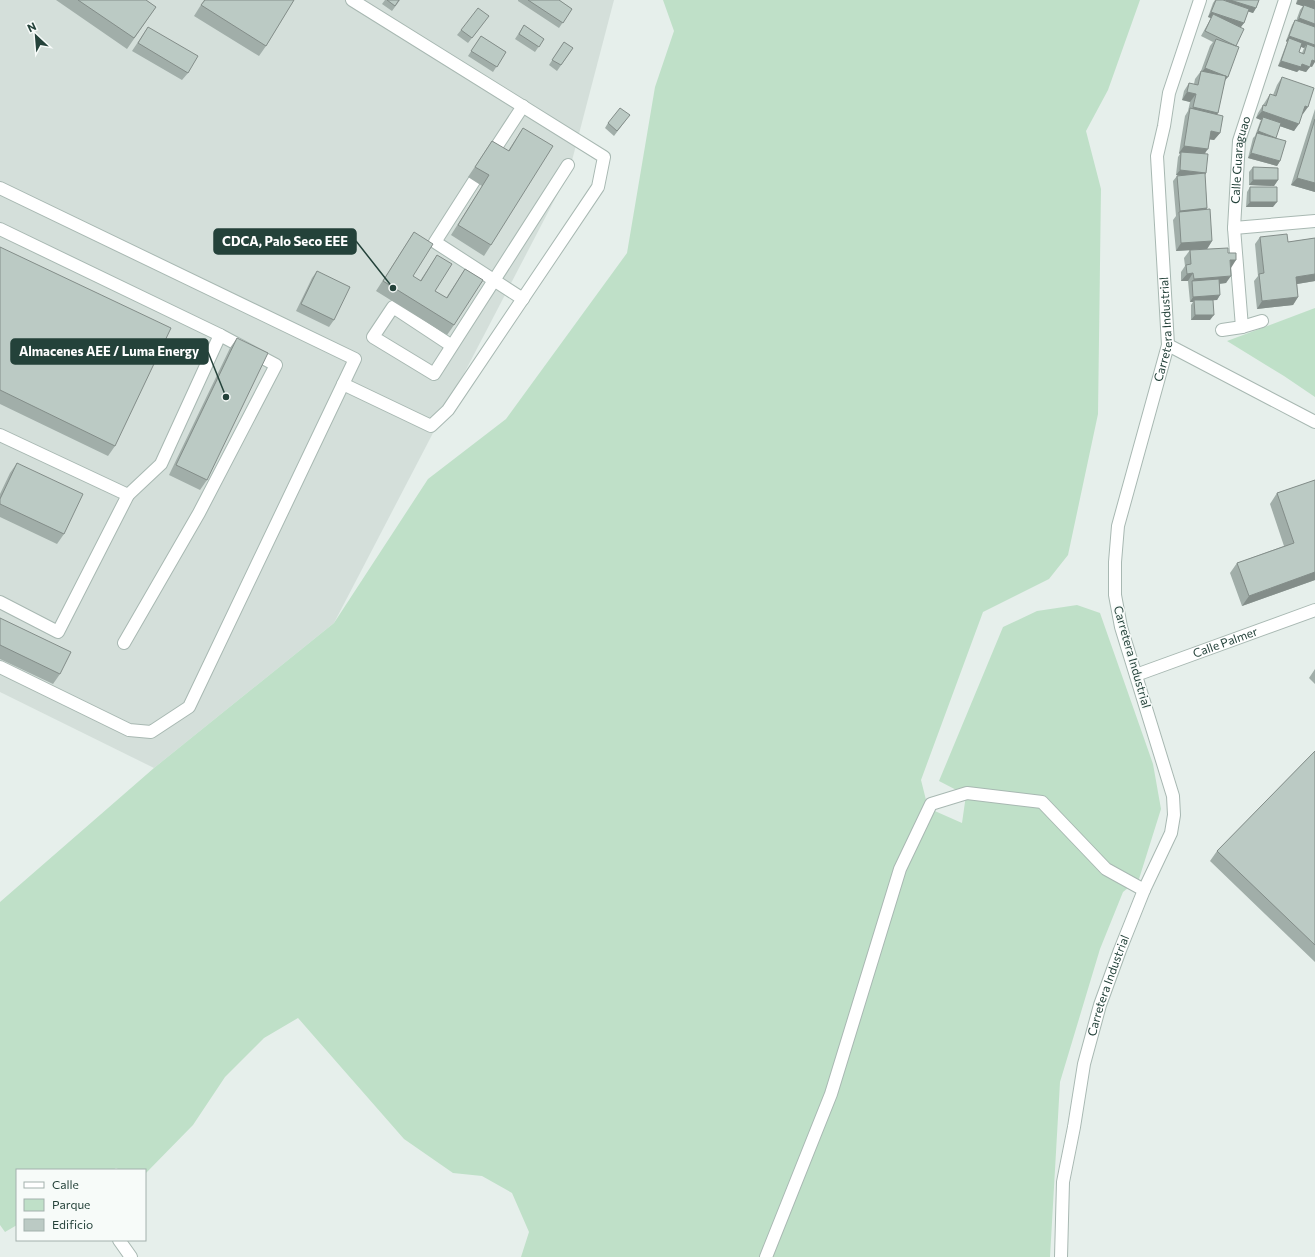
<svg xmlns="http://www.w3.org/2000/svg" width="1315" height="1257" font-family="Commissioner,sans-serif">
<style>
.built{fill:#d4dfda}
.green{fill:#bfe0c8}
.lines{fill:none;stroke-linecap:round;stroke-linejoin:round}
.minor-casing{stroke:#a8b8b2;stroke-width:14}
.minor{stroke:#fff;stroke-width:12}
.wall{fill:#a1aea9;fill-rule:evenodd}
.shaded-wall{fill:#838d89}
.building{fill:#bbcac4;stroke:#838d89}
.labels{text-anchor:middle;stroke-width:3;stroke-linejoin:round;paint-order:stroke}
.street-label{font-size:12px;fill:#24423a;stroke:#f7fbf9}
.leader{fill:none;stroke:#24423a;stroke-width:1.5}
.callout-dot{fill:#24423a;stroke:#f7fbf9;stroke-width:1.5}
.callout{fill:#24423a;stroke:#24423a;stroke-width:1.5}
.callout-label{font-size:13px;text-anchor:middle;font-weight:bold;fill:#fff}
</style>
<rect width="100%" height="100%" fill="#e6efeb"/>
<!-- built -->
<path class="built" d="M0,0H614L569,172L334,623L154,768L0,692Z"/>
<!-- green -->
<path class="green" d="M663,0H1140L1108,90L1086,131L1101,189L1098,414L1068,555L1049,579L983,612L921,780L928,808L962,823L966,795L939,781L1003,627L1037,611L1077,605L1100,613L1153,764L1161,809L1139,879L1123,892L1100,949L1060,1082L1050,1257H521L529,1232L512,1193L482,1176L453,1173L404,1139L298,1018L264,1038L225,1077L193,1125L145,1174V1170H120L116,1168L113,1170H17V1225L5,1232L0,1225V902L154,768L334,623L428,479L506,419L627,253L655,87L674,31Z
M1315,308V397L1284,376L1227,341Z"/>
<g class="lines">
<defs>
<g id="minor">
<path d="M491,155L523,106"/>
<path d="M474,181L435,242L523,299"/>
<path d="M0,188L355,359L189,707L151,732L129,730L0,667"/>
<path d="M1234,228L1315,221"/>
<path d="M0,229L220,335L276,365L199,513L124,643"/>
<path id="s1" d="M1242,327L1234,228L1239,141L1285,0"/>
<path d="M1222,330L1242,327L1262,321"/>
<path d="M1168,345L1315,422"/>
<path d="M452,346L393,307L373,337L434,374L568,165"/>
<path d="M343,384L431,426L448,410L598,187L604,157L352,0"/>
<path d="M0,435L128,495L58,632L0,602"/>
<path d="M128,495L161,464L220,335"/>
<path id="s2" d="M1136,675L1315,610"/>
<path d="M119,1240L131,1257"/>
<path d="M766,1257L831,1094L900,869L931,804L967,793L1042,802L1106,869L1144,890"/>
<path id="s3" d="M1061,1257L1063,1182L1074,1127L1084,1064L1100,1005L1120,950L1144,890L1171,833L1174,815L1173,796L1121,627L1115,595V562L1118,526L1168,345L1157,156L1164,126L1169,93L1200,0"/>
</g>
</defs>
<!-- minor casing -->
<use href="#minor" class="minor-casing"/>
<!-- minor -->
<use href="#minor" class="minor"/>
</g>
<!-- wall -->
<path class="wall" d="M56,0H146L156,7L127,49Z
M204,0H294L266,46L259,56L194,16Z
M385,0H400L392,11L382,4Z
M518,0H559L572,9L559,28L518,1Z
M1215,0H1259L1256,8L1253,13L1248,11L1244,23L1241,27L1236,46L1225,81L1217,114L1220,133L1214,140L1210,139L1205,154L1206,173L1205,175L1207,208L1206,210L1212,241L1207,249L1176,251L1173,220L1176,216L1173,181L1177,176H1179L1176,175L1178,157L1180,154L1179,153L1185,116L1188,111L1190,102L1182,100L1184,91L1189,83L1194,84L1195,79L1201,71L1210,46L1213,42L1201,36L1211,18L1208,17L1213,3Z
M1297,0H1315L1312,67L1310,66L1306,72L1299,70L1297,72L1278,66L1287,42L1286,41L1292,25L1295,20L1296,21L1300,10L1303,6L1296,4ZM1301,47L1304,48L1302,53L1299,52Z
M485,21L468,43L457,35L461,30Z
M524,25L544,39L535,52L515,39Z
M148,27L188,73L182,80L132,51Z
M481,36L506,52L493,72L468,56Z
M564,42L573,48L557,71L549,65Z
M1282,77L1303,114H1302L1294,131L1280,126L1275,138L1280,161L1277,166L1248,158L1253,138L1255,136L1260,122L1261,120L1256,118L1258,113L1263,105L1265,102L1270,94L1273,95L1277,85Z
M1315,109V192L1291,185Z
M626,120L614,136L605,128L608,123Z
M523,128L491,245L484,256L451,235L482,186L468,177L492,141L508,151Z
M1253,167L1278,180L1274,186L1249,185V172Z
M1250,187L1273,207H1246L1247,192Z
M414,232L413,276L420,281L437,255L435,291L446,298L465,269L454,325L447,335L376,291Z
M1260,237L1288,242L1315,238V281L1297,284L1298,297L1293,305L1257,309L1254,281L1258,276L1255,244Z
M0,247L115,446L108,456L0,404Z
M1190,250L1228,253L1231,268L1226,283L1220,284V295L1217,300H1213L1210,320H1191V305L1193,302H1190L1188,281H1181V272L1185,266L1184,258Z
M317,271L334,320L329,327L296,311L312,278Z
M237,338L207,480L200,490L169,475L230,348Z
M17,463L64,534L57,544L0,517V494L10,473Z
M1315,480V580L1242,606L1230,573L1237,563L1284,546L1270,504L1277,493Z
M0,618L60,674L53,684L0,659Z
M1315,669V684L1309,678Z
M1315,751V962L1210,861L1217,851Z"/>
<!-- shaded-wall -->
<path class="shaded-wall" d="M1226,0H1230L1256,8L1253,13L1223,4Z
M1298,0H1313L1315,1V10L1296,4Z
M1211,12L1244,23L1240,28L1213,14L1211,18L1208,17Z
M1299,18L1315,24V30L1295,24Z
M1289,36L1315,45V51L1307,44L1304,48L1288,42L1289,38L1287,42L1286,41Z
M1312,60L1315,61V62L1312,67L1308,65Z
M1281,61L1302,64L1310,67L1306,72L1299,70L1297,72L1278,66Z
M1205,68L1228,77L1222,84L1200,74Z
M1187,92L1196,94L1190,102L1182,100Z
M1305,106L1308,107L1303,114L1300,113Z
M1193,107L1218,113L1213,121L1190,112Z
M1262,111L1299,124L1294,131L1262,120L1263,117L1261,120L1256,118Z
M1211,131L1220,133L1214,140L1206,139Z
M1258,131L1276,138L1272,143L1256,134Z
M1184,146L1208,149L1202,157L1181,152L1180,154L1179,153Z
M1251,153L1280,161L1277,166L1248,158Z
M1180,170L1206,173L1203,178L1176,175Z
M1297,178L1315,183V192L1291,185Z
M1253,180H1278L1274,186L1249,185Z
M1250,202H1277L1273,207H1246Z
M1207,208L1203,213L1179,212L1176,216L1180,211Z
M1212,241L1207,249L1176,251L1181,243Z
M1230,260H1236L1231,268Z
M1193,273L1188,281H1181L1187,274Z
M1315,274V281L1291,285L1296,277Z
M1231,276L1226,283L1192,286V281L1194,279Z
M1220,295L1217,300L1194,302V300L1193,302H1190L1193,297Z
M1298,297L1293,305L1257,309L1262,301Z
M1195,315H1214L1210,320H1191Z
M1315,572V580L1242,606L1249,596Z"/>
<!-- building -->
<path class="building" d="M78,0H146L156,7L134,38Z
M205,0H294L266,46L201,5Z
M387,0H399L395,6Z
M528,0H559L572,9L563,23Z
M1216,0H1223L1249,9L1244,23L1211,12Z
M1230,0H1259L1256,8Z
M1304,5L1315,9V24L1299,18Z
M478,8L489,16L472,38L461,30Z
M1213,14L1244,29L1236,46L1205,31Z
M1295,20L1315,27V45L1289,36Z
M524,25L544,39L539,47L519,34Z
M148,27L198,56L188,73L138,43Z
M481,36L506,52L497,67L471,51Z
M1289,38L1302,43L1299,52L1304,54L1307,44L1315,47V61L1312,60L1310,67L1302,64L1301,67L1281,61Z
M1216,39L1239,47L1228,77L1205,68Z
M564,42L573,48L561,65L552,60Z
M1201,71L1226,76L1218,113L1193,107L1196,94L1187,92L1189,83L1198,85Z
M1282,77L1314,88L1308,107L1305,106L1299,124L1262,111L1263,105L1266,106L1270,94L1276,96Z
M620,108L630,115L617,131L608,123Z
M1190,108L1223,116L1220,133L1211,131L1208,149L1184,146Z
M1263,117L1281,123L1276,138L1258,131Z
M1315,119V183L1297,178Z
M523,128L553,146L491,245L458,225L489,175L475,167L492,141L509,151Z
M1257,133L1286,141L1280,161L1251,153Z
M1181,152L1208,154L1206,173L1180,170Z
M1253,167L1278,168V180H1253Z
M1205,173L1207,208L1180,211L1177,176Z
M1250,187H1277V202H1250Z
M1210,209L1212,241L1181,243L1179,212Z
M414,232L433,244L413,276L421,281L437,255L452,264L435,291L447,298L465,269L483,280L454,325L383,281Z
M1287,234L1288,242L1315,238V274L1296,277L1298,297L1262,301L1259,274L1264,273L1260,237Z
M0,247L171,328L115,446L0,390Z
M1228,248V253H1236V260H1230L1231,276L1194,279L1193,273L1187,274L1186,265L1191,264L1190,250Z
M317,271L350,287L334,320L301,304Z
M1219,279L1220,295L1193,297L1192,281Z
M1194,300H1213L1214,315H1195Z
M237,338L268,353L207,480L176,465Z
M17,463L83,494L64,534L0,504V499Z
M1315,480V572L1249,596L1237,563L1294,543L1277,493Z
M0,618L71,652L60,674L0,645Z
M1315,751V945L1217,851Z"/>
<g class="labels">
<!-- street labels -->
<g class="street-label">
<text dy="4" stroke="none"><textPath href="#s1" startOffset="168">Calle Guaraguao</textPath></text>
<text dy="4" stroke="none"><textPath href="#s3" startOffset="961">Carretera Industrial</textPath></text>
<text dy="4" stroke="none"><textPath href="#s2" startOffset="95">Calle Palmer</textPath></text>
<text transform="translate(1132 657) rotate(74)" y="4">Carretera Industrial</text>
<text dy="4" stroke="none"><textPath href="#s3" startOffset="277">Carretera Industrial</textPath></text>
</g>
</g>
<!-- callouts -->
<path class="leader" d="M393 288L356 241M226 397L208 352"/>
<g class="callout-dot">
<circle cx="393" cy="288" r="4"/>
<circle cx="226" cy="397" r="4"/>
</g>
<g class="callout">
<rect x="214" y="229" width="142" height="25" rx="4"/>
<rect x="11" y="339" width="197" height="25" rx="4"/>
</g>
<g class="callout-label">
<text x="285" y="246">CDCA, Palo Seco EEE</text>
<text x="109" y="356">Almacenes AEE / Luma Energy</text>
</g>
<!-- legend -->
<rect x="16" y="1169" width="130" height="72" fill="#f7fbf9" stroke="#a3b1ad"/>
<rect x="24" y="1182" width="20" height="6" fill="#ffffff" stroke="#a3b1ad"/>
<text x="52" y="1189" font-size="12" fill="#24423a">Calle</text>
<rect x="24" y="1199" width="20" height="12" fill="#bfe0c8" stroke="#a3b1ad"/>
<text x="52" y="1209" font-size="12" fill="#24423a">Parque</text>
<rect x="24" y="1219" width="20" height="12" fill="#bbcac4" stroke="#a3b1ad"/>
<text x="52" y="1229" font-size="12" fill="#24423a">Edificio</text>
<!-- north arrow -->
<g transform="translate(36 36) rotate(334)" stroke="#f7fbf9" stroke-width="3" paint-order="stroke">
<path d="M0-3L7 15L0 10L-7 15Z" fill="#24423a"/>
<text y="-6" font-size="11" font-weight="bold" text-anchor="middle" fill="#24423a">N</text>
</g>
</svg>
